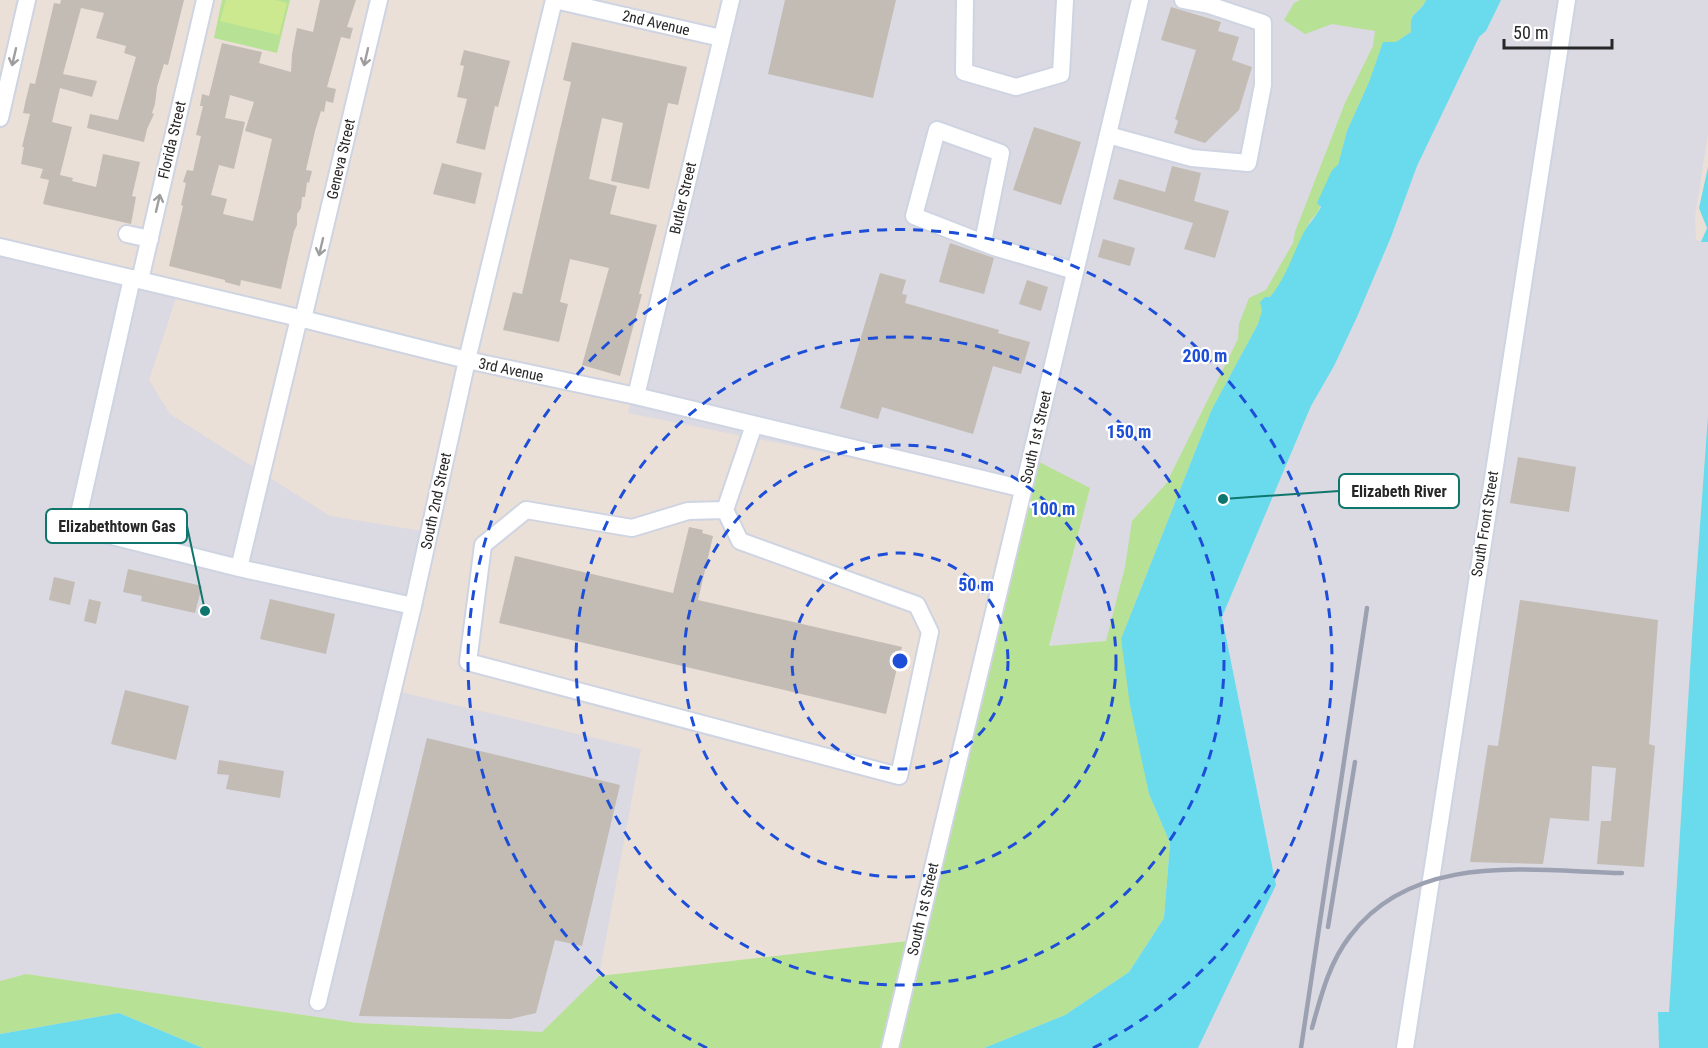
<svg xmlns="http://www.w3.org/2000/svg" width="1708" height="1048" font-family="'Roboto Condensed',sans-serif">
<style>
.industrial{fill:#dbd9e2}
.green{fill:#b7e194}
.pitch{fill:#cde990}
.water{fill:#6adaed}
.building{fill:#c2bcb4;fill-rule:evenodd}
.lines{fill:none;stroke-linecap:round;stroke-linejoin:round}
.minor-casing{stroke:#ced4e1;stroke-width:20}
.minor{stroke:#fff;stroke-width:16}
.rail{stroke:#9ca1b2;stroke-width:4.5}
.oneway{stroke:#9e9e9e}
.ring{fill:none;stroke:#1d4ed8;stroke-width:3;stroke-dasharray:10 8}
.labels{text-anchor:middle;stroke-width:4.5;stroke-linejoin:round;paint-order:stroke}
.street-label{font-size:15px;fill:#272727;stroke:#fff}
.centre{fill:#1d4ed8;stroke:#fff;stroke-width:3}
.ring-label{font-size:18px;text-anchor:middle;font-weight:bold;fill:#1d4ed8;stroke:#fff;stroke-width:4.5;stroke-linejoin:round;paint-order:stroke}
.leader{fill:none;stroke:#0f766e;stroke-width:2}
.callout-dot{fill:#0f766e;stroke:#fff;stroke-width:2}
.callout{fill:#fff;stroke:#0f766e;stroke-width:2}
.callout-label{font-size:16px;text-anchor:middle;font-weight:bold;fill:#272727}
</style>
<rect width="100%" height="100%" fill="#eae0d8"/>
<!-- industrial -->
<path class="industrial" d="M725,0H1426L1121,639L1049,647L1090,488L1027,493L628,413Z
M1501,0H1708V134L1695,217L1696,240L1708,242V416L1693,621L1669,1013H1658L1659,1048H1198L1276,885L1222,617L1311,406L1334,366L1357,317L1391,237L1417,166L1479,37L1486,31Z
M0,249L178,292L149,380L170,414L330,516L429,532L392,690L641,749L599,976L542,1032L358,1023L26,974L0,981Z"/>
<!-- green -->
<path class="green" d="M222,0H290L277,53L214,38Z
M1300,0H1426C1418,16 1409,9 1411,32L1396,42L1383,43L1369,82L1347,131L1338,166L1332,170L1318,212L1310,221L1281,284L1270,297L1258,324L1212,409L1121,639L1149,794L1170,843L1164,918L1129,972L1065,1015L984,1048H203L119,1013L0,1034V981L26,974L358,1023L542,1032L599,976L917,940L1035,460L1090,488L1049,646L1106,641L1125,567L1132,521L1166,484L1238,339L1239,324L1249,298L1266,290L1293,243L1295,232L1345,103L1373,46L1375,31L1332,24L1305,34L1284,20L1294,3Z"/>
<!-- pitch -->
<path class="pitch" d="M226,0H275L287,3L279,35L220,21Z"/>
<!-- water -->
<path class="water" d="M1426,0H1501L1486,31L1479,37L1417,166L1391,237L1357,317L1334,366L1311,406L1222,617L1276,885L1198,1048H984L1065,1015L1129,972L1164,918L1170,843L1149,794L1130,705L1121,639L1212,409L1258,324L1262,311L1260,302L1265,297H1270C1286,278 1292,256 1303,234C1308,224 1316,217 1321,207L1317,203L1332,170L1338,165L1347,131L1369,82L1383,42H1396L1411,32C1409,9 1418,17 1426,0Z
M1708,167V242H1701L1707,228L1699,208Z
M1708,416V1048H1659L1658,1012H1669L1693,621Z
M119,1013L203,1048H0V1034Z"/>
<!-- building -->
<path class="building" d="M61,0H184L168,65L164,64L157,87L155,104L152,113L154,114L147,129L144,142L87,128L90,114L118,120L136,57L124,53L126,46L96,38L104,13L81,8L63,74L97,81L92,97L60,88L52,122L72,127L60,175L73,178L72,181L96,187L103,154L140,162L132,196L136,197L131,224L43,204L49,180L40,178L43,169L21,164L24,147H22L30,114L23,113L26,99L30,83L35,84L54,3L60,4Z
M320,0H356L347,27L353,28L350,39L341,37L327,87L336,89L333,103L326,101L324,112L321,111L315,131L306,170L312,171L309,183L307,182L305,197H302L301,208L297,214V225L294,231L281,289L241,280L240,286L225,282V280L169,266L183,206L181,205L186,183L183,182L187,170L193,171L201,136L196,135L203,106H200L202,94L209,96L222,43L262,52L259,63L291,72L292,54L297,28L313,32ZM230,95L254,102L245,131L272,139L253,221L223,214L227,199L211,195L219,165L234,169L245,122L225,118Z
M785,0H896L873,98L768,74Z
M1171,7L1221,22L1218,31L1239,37L1232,60L1252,67L1239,110L1205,143L1174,133L1178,121L1175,119L1196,50L1161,40Z
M572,42L687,67L678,105L668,103L649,189L611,181L623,123L602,118L597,141L589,179L617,186L610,214L657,225L639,294H642L620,376L582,365L609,268L570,259L560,302L568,304L559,342L503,330L513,292L522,294L571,82L563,80Z
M464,50L510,61L498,107L495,106L485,150L456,143L467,99L457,97L464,66L460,65Z
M1034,127L1081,142L1061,205L1013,190Z
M442,163L482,173L475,204L433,194Z
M1172,166L1201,173L1194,201L1229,211L1215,258L1184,249L1193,223L1113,199L1119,179L1165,192Z
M1103,239L1135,248L1130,266L1098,257Z
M950,243L994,258L984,294L939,282Z
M880,273L906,280L902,294L907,295L905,303L999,330L998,333L1030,342L1021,374L993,366L973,434L882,407L878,419L840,408Z
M1027,280L1048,287L1041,311L1019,304Z
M1518,457L1576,467L1569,512L1510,503Z
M689,527L703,530L702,533L713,536L698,600L902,647L886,714L499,623L515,556L673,593Z
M128,569L202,586L195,613L141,601L142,596L123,592Z
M54,577L75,582L70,605L49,600Z
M89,599L101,602L96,624L84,621Z
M270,599L335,614L326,654L260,639Z
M1520,600L1658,620L1649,744L1655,746L1644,867L1597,864L1601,821H1611L1616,768L1592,766L1589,821L1550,818L1543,864L1470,862L1488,745L1498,746Z
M125,690L189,706L176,760L111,744Z
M427,738L620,785L582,946L555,940L536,1013L510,1019L359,1016Z
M219,760L284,771L280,798L226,789L229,775L217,774Z"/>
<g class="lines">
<defs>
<path id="minor" d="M555,0L721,38
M965,0L964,72L1016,87L1061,74L1065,0
M0,118L27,0
M1108,135L1192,158L1248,163L1263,85V23L1209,5L1183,0
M127,234L150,239
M983,242L1001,153L937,130L914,216L994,247L1075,271
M0,247L299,318L467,360L636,396L1024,489
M132,278L76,527L239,568L413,606
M140,280L205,0
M303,319L379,0
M636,396L731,0
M725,510L740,541L917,605L930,632L899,776L468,662L483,545L526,510L632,528L688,511L725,510L754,425
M239,568L299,318
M318,1002L413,606L467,360L554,0
M890,1048L1140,0
M1405,1048L1567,0"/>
</defs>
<!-- minor casing -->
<use href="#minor" class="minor-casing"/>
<!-- minor -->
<use href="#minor" class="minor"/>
<!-- rail -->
<path class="rail" d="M1328,927L1355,762
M1312,1028C1321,996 1329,963 1350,936C1414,851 1529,871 1622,873
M1301,1048L1367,608"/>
</g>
<!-- one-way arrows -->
<defs><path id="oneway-shaft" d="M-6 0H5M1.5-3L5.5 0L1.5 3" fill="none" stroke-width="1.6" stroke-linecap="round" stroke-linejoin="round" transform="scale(1.5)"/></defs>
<g class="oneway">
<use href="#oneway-shaft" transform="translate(14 57) rotate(103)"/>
<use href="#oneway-shaft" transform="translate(366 57) rotate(103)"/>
<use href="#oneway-shaft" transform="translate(158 203) rotate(-77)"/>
<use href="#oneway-shaft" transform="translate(321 247) rotate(103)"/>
</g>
<!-- distance rings -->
<g class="ring">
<circle cx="900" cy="661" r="108"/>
<circle cx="900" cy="661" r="216"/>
<circle cx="900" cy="661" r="324"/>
<path d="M707 1048A432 432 0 1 1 1093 1048"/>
</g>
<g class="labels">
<!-- street labels -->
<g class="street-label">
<text transform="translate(656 23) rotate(13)" y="5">2nd Avenue</text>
<text transform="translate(172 140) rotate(-77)" y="5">Florida Street</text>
<text transform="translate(341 159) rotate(-77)" y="5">Geneva Street</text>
<text transform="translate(683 198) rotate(-77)" y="5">Butler Street</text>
<text transform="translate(511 370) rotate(12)" y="5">3rd Avenue</text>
<text transform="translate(1036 437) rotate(-77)" y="5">South 1st Street</text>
<text transform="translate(436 501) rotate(-78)" y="5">South 2nd Street</text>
<text transform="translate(1485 524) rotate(-81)" y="5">South Front Street</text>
<text transform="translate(923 909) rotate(-77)" y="5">South 1st Street</text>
</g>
</g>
<circle cx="900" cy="661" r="9" class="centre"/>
<g class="ring-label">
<text x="1205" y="362">200 m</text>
<text x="1129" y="438">150 m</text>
<text x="1053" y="515">100 m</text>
<text x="976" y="591">50 m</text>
</g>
<!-- callouts -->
<path class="leader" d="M1223 499L1339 491M205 611L187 526"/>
<g class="callout-dot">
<circle cx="1223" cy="499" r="6"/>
<circle cx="205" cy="611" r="6"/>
</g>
<g class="callout">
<rect x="1339" y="474" width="120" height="34" rx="6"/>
<rect x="46" y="509" width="141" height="34" rx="6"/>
</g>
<g class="callout-label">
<text x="1399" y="497">Elizabeth River</text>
<text x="117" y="532">Elizabethtown Gas</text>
</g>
<!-- scale -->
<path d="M1504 39v9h108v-9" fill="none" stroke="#272727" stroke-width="3"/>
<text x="1513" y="39" font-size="18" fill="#272727" stroke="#ffffff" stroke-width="4.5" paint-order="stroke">50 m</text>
</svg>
